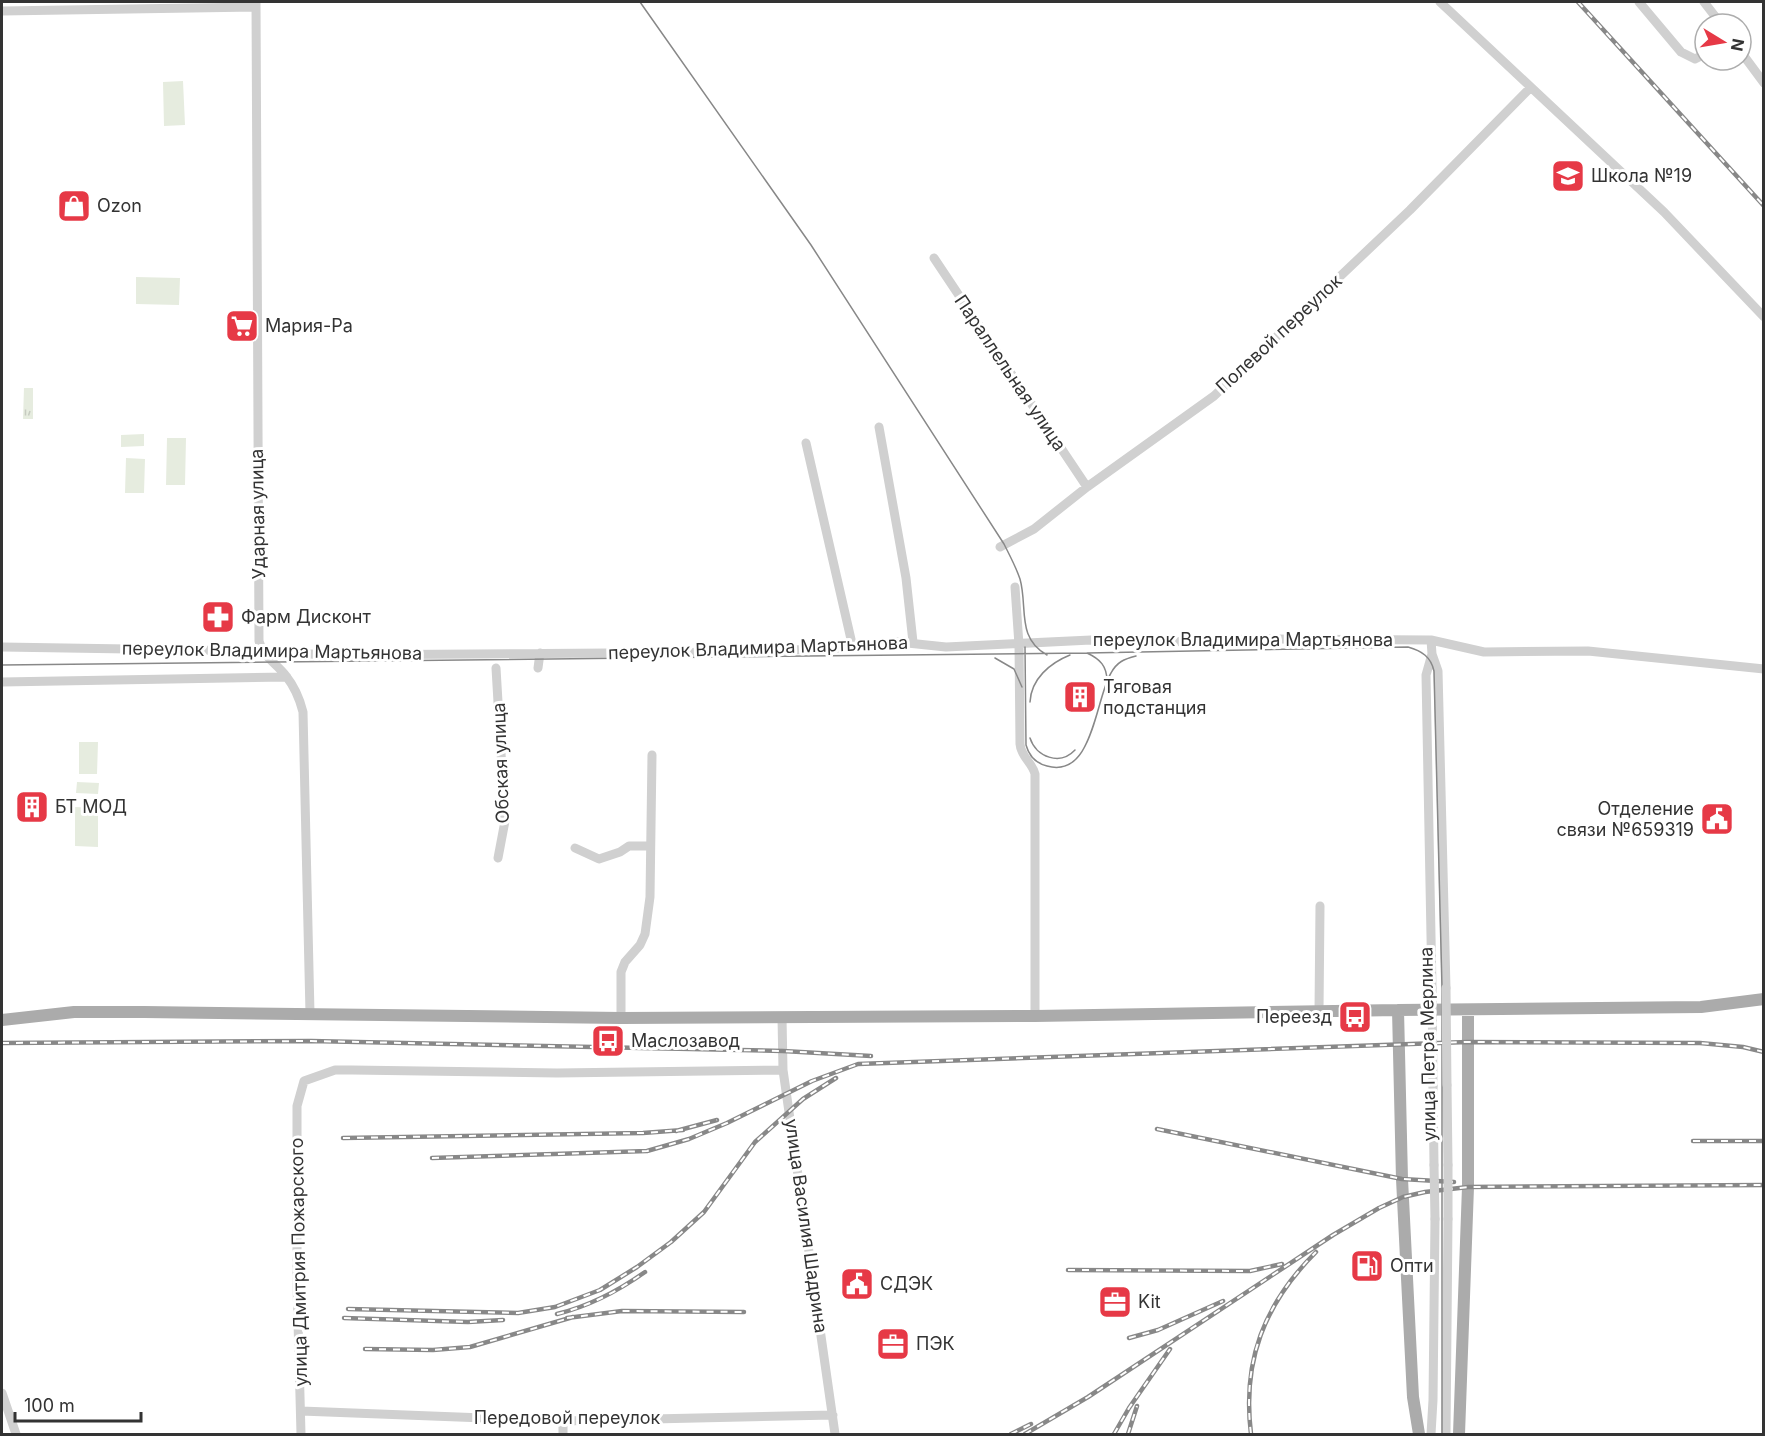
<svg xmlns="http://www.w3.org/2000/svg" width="1765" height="1436" font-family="Inter,sans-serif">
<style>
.park{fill:url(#park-tufts)}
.pitch{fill:#e6ecdf}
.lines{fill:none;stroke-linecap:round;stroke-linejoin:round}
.minor{stroke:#d0d0d0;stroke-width:9}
.major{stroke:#ababab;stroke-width:12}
.tram{stroke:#888;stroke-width:1.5}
.rail-casing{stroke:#888;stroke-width:4.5}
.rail{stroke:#fff;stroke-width:2;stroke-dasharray:7;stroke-linecap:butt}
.minor-bridge{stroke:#d0d0d0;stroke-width:9}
.labels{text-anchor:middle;stroke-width:6;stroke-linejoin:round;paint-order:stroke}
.poi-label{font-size:18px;fill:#333;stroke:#fff;text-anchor:start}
.street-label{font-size:18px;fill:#333;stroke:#fff}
</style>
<defs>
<pattern id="park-tufts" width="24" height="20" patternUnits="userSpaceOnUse" patternTransform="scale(1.5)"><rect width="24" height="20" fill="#e6ecdf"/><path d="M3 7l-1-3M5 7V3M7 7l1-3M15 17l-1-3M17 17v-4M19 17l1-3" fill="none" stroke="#c6cbc0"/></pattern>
</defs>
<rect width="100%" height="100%" fill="#fff"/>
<!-- park -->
<path class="park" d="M24,388H33V419H23Z"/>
<!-- pitch -->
<path class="pitch" d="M183,81L185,125L164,126L163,82Z
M136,277L180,278L179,305L136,304Z
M144,434V446L121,447V435Z
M167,438H186L185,485H166Z
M126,458L145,459L144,493H125Z
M79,742H98L97,774H79Z
M77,782L99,783L98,794L76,793Z
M75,807L98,808V847L75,846Z"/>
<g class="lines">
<!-- minor -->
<path class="minor" d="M256,2L259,641C263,657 276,663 286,676C294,686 300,700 303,712L310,1013
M1440,2L1664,212L1764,317
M1639,2L1681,52L1695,59L1705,54
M1704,2L1721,24
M2,11L256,7
M1741,52L1764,83
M934,258L1087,487
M879,427L906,578L913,642
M806,443L853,648
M1000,547L1034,529L1087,487L1214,396L1410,210L1530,88
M1015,587L1019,645L1020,744C1021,757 1032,762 1035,774V1016
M1431,640L1432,654L1426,675L1432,988
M2,647L262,651L327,655L747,652L865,647L898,642L946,647L1091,640L1167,642L1254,639L1431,640L1484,652L1588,651L1764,669
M1432,654L1438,671L1446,988
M496,668L505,821L498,858
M538,668L540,653
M2,682L287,677
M575,848L599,859L620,852L629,846H650
M1319,1011L1320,906
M782,1017L783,1070L835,1434
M621,1018V972L625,962L640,945L645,934L650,897L652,755
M1447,1085L1448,1165
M1433,1086L1434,1165
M2,1393L16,1434
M301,1411L563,1421L833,1415
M563,1421V1434
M301,1434L297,1284V1106L304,1081L335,1070H352L557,1073L783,1070
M1431,1434L1433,1400L1435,1219
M1446,1434L1448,1219"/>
<!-- major -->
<path class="major" d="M1398,1010L1402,1179L1413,1397L1419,1434
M2,1020L74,1012H144L621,1018L1035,1016L1398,1010L1701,1007L1764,999
M1459,1434L1468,1187V1010"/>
<!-- tram -->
<path class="tram" d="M640,2L811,245L1004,544C1010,556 1016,567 1020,579C1028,607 1016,638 1047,655
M1025,647L1026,745C1029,756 1035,763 1047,766C1093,779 1095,700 1111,673C1117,662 1124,659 1136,656
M1087,653C1100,659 1107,666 1107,681
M995,658L1014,669L1022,687
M2,665L1087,653L1408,647C1422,651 1431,657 1434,671L1442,988V1434
M1030,702C1031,679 1050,663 1070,655
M1030,738C1036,757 1060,766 1075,750"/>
<defs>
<path id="rail" d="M1578,2L1764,206
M2,1043L311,1041L783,1051L871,1056
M1157,1129L1402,1179L1454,1182
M676,1131L717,1120
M343,1138L643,1133L683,1130
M1693,1141H1764
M432,1158L647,1151L689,1139L727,1123L812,1081L858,1064L1467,1042L1700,1043L1743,1047L1764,1052
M1068,1270L1250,1271L1282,1264
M348,1309L518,1313L555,1307L600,1290L637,1267L671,1242L704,1212L755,1142L803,1099L836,1078
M557,1314C590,1306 618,1291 645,1272
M344,1318L468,1322L503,1320
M567,1318L622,1311L744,1312
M1129,1338L1158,1330L1223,1301
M365,1349L433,1350L470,1347L573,1317
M1011,1434L1031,1424
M1025,1434L1088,1397L1333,1235L1379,1208L1403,1197L1425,1192L1468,1187L1764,1185
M1114,1434L1129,1408L1170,1349
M1128,1434L1137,1406
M1251,1434C1242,1361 1264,1304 1316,1252"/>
</defs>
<!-- rail casing -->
<use href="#rail" class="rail-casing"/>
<!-- rail -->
<use href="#rail" class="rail"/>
<!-- minor-bridge -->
<path class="minor-bridge" d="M1432,988L1433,1086
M1446,988L1447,1085
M1434,1165L1435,1219
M1448,1165V1219"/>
</g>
<!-- icons -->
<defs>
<symbol id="school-square" viewBox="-11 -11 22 22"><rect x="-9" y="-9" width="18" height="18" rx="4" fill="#e63946" stroke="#fff"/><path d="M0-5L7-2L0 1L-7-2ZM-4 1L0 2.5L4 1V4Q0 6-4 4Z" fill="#fff"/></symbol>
<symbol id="shop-square" viewBox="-11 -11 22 22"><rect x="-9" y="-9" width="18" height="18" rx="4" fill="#e63946" stroke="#fff"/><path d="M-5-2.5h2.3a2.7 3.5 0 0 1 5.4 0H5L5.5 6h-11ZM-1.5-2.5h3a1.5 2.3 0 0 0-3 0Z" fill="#fff"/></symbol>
<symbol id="supermarket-square" viewBox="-11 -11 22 22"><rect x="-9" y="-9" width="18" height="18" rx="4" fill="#e63946" stroke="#fff"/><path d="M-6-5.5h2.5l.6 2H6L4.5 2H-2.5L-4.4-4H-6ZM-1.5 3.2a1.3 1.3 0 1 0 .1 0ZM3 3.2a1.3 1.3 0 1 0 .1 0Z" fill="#fff"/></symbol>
<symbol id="pharmacy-square" viewBox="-11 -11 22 22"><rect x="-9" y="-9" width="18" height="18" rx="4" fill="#e63946" stroke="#fff"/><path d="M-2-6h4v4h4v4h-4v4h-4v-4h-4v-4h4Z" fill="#fff"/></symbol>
<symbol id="building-square" viewBox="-11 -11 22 22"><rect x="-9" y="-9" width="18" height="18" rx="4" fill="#e63946" stroke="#fff"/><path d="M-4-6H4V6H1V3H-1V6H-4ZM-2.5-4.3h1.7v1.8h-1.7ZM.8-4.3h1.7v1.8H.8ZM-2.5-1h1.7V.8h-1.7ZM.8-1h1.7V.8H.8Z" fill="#fff"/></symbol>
<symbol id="civic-square" viewBox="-11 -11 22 22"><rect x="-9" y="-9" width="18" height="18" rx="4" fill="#e63946" stroke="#fff"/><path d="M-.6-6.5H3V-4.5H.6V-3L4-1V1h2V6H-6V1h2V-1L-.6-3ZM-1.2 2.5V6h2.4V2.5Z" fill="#fff"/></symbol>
<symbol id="bus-square" viewBox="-11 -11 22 22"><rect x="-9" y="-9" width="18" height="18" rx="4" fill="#e63946" stroke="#fff"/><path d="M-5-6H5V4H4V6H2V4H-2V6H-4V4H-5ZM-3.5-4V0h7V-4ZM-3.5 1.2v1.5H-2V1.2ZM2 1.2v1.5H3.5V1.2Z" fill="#fff"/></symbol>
<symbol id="fuel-square" viewBox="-11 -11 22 22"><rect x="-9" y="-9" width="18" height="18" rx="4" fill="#e63946" stroke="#fff"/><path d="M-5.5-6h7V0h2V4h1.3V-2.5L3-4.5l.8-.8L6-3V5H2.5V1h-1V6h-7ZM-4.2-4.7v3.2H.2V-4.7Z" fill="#fff"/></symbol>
<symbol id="office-square" viewBox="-11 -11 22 22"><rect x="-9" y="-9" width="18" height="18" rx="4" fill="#e63946" stroke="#fff"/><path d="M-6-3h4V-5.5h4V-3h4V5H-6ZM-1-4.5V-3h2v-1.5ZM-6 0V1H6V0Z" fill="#fff"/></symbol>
</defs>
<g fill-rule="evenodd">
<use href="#school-square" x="1549" y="157" width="38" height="38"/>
<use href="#shop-square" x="55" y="187" width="38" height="38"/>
<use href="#supermarket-square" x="223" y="307" width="38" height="38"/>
<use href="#pharmacy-square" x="199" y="598" width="38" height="38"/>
<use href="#building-square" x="1061" y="678" width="38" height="38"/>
<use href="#building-square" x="13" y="788" width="38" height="38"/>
<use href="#civic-square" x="1698" y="800" width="38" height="38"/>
<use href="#bus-square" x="1336" y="998" width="38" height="38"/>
<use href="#bus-square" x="589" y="1022" width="38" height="38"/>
<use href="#fuel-square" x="1348" y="1247" width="38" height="38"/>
<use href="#civic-square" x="838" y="1265" width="38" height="38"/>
<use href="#office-square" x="1096" y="1283" width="38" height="38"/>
<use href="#office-square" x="874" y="1325" width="38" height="38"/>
</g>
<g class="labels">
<!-- poi labels -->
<g class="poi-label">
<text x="1591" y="182">Школа №19</text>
<text x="97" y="212">Ozon</text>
<text x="265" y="332">Мария-Ра</text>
<text x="241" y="623">Фарм Дисконт</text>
<text x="1103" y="693">Тяговая<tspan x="1103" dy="21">подстанция</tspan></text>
<text x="55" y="813">БТ МОД</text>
<text x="1694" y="815" text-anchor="end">Отделение<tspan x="1694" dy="21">связи №659319</tspan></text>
<text x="1332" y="1023" text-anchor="end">Переезд</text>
<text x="631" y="1047">Маслозавод</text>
<text x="1390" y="1272">Опти</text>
<text x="880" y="1290">СДЭК</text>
<text x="1138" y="1308">Kit</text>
<text x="916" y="1350">ПЭК</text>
</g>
<!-- street labels -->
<g class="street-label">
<text transform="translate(1279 334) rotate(-43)" y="6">Полевой переулок</text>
<text transform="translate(1010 373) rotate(56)" y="6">Параллельная улица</text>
<text transform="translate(258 514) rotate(-91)" y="6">Ударная улица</text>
<text x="1243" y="646">переулок Владимира Мартьянова</text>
<text transform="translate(758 648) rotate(-2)" y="6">переулок Владимира Мартьянова</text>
<text transform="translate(272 651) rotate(1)" y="6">переулок Владимира Мартьянова</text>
<text transform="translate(501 763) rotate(-92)" y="6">Обская улица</text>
<text transform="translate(1428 1044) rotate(-91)" y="6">улица Петра Мерлина</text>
<text transform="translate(806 1226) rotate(82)" y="6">улица Василия Шадрина</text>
<text transform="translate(299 1262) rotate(-91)" y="6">улица Дмитрия Пожарского</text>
<text x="567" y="1424">Передовой переулок</text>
</g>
</g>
<!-- border -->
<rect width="1765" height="1436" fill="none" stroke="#333333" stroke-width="6"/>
<!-- north arrow -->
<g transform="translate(1723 42) rotate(101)"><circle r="28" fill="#ffffff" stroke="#adadad" stroke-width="1.5"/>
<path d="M0-4.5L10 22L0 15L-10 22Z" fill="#e63946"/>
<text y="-9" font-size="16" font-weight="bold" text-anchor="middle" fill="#333333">N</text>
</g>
<!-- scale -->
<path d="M15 1412v9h126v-9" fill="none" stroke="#333333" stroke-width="3"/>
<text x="24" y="1412" font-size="18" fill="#333333" stroke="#ffffff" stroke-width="4.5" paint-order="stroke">100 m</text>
</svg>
